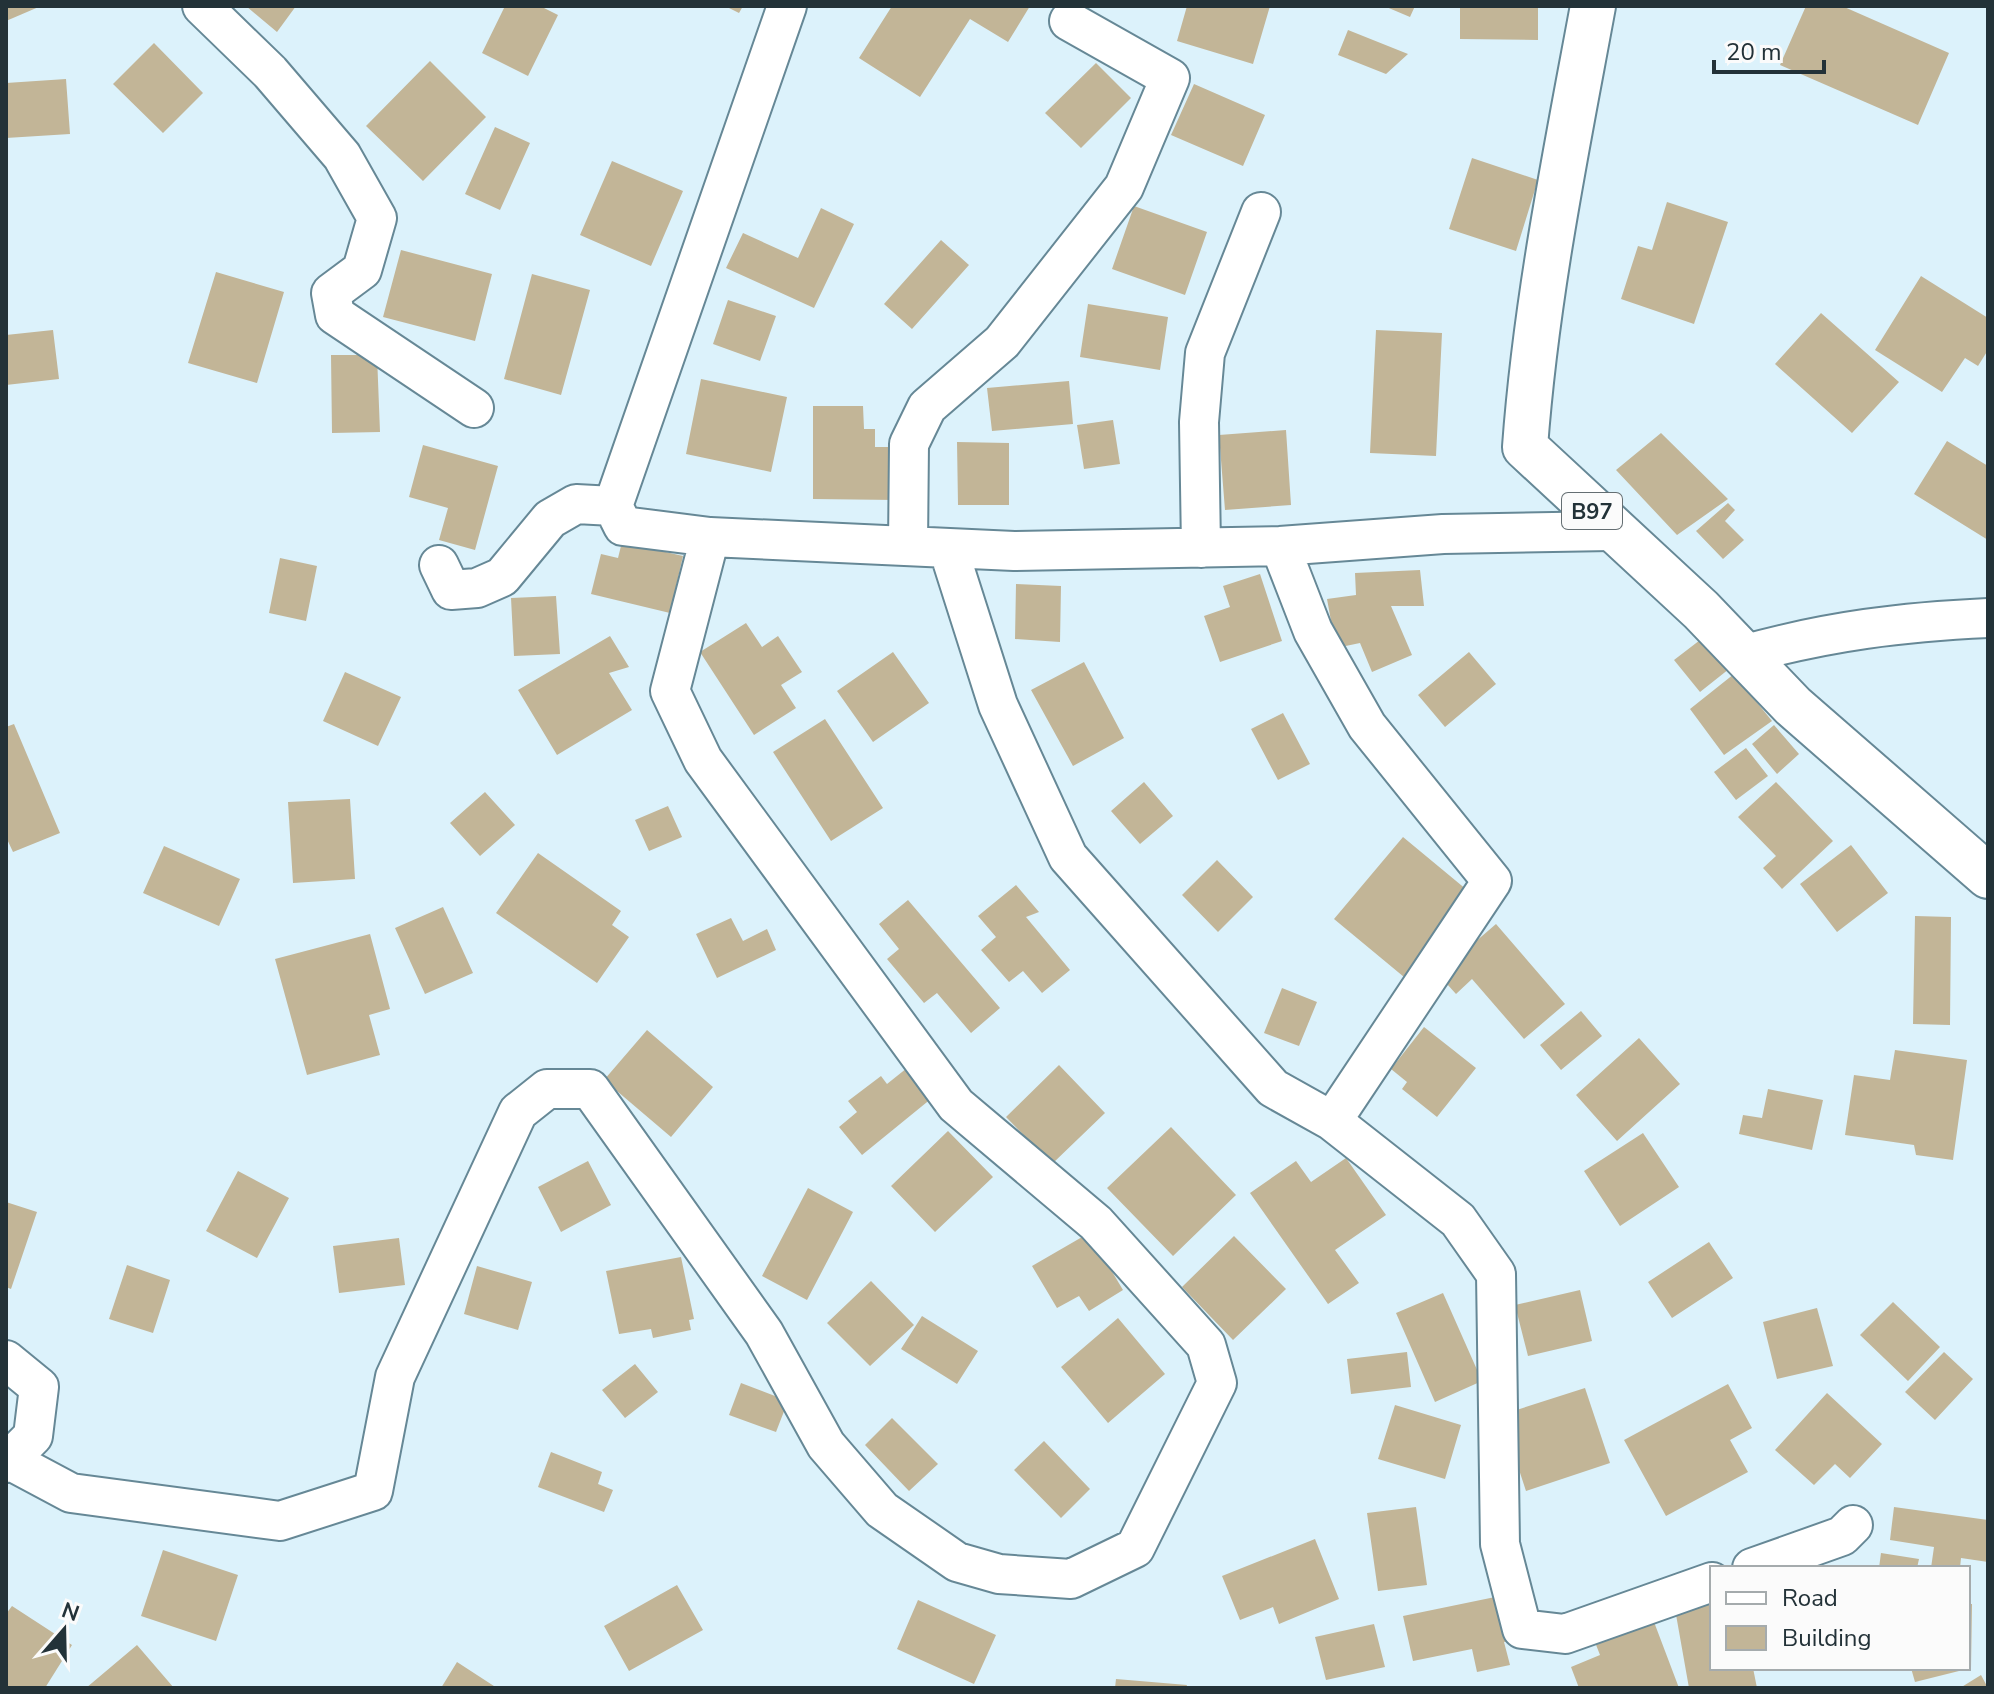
<svg xmlns="http://www.w3.org/2000/svg" width="1994" height="1694" font-family="'Nunito Sans',sans-serif">
<style>
.building{fill:#c2b597}
.lines{fill:none;stroke-linecap:round;stroke-linejoin:round}
.minor-casing{stroke:#668896;stroke-width:42}
.major-casing{stroke:#668896;stroke-width:48}
.minor{stroke:#fff;stroke-width:38}
.major{stroke:#fff;stroke-width:44}
.labels{text-anchor:middle;stroke-width:7;stroke-linejoin:round;paint-order:stroke}
.shield{fill:#fbfbfb;stroke:#646e72;stroke-width:2}
.shield-label{font-size:22px;font-weight:bold;fill:#233238}
</style>
<rect width="100%" height="100%" fill="#dcf2fb"/>
<!-- building -->
<path class="building" d="M6,6H41L6,21Z
M246,6H296L277,32Z
M505,6H540L558,15L528,76L482,53Z
M725,6H743L739,13Z
M892,6H1030L1008,42L970,19L920,97L859,58Z
M1187,6H1270L1253,64L1177,41Z
M1384,6H1415L1410,17Z
M1460,6H1538V40L1460,39Z
M1806,6H1842L1949,53L1918,125L1780,65Z
M1348,30L1408,54L1386,74L1338,55Z
M154,43L203,93L163,133L113,84Z
M430,61L486,117L423,181L366,126Z
M1096,63L1131,98L1081,148L1045,113Z
M66,79L70,134L6,138V83Z
M1194,84L1265,115L1243,166L1171,135Z
M495,127L530,143L500,210L465,194Z
M1472,158L1538,180L1516,251L1449,229Z
M612,161L683,191L651,266L580,235Z
M1667,202L1728,222L1694,324L1621,299L1638,246L1652,250Z
M1134,206L1207,232L1185,295L1112,269Z
M821,208L854,224L814,308L726,268L743,233L798,258Z
M941,240L969,265L912,329L884,304Z
M401,250L492,274L475,341L383,317Z
M216,272L284,292L257,383L188,363Z
M532,274L590,290L561,395L504,379Z
M1921,276L1988,318V350L1978,366L1965,358L1942,392L1875,350Z
M728,300L776,316L760,361L713,344Z
M1088,304L1168,317L1160,370L1080,357Z
M1821,313L1899,382L1852,433L1775,364Z
M53,330L59,379L6,385V335Z
M1376,330L1442,333L1436,456L1370,453Z
M331,355H377L380,432L332,433Z
M701,379L787,397L771,472L686,454Z
M1069,381L1073,424L992,431L987,388Z
M813,406H863L864,429H875V447H896V500L813,499Z
M1113,420L1120,464L1084,469L1077,425Z
M1286,430L1291,505L1225,510L1219,435Z
M1661,433L1728,499L1677,535L1616,470Z
M1947,441L1988,466V540L1914,494Z
M957,442L1009,443V505H958Z
M423,445L498,466L475,550L439,540L448,508L409,497Z
M1728,503L1735,510L1725,521L1744,540L1723,559L1696,531Z
M622,542L683,556L670,613L591,594L601,554L618,558Z
M280,558L317,566L306,621L269,613Z
M1420,570L1424,606H1391L1412,655L1372,672L1360,643L1336,648L1327,599L1356,595L1355,573Z
M1260,574L1282,641L1220,662L1204,616L1230,607L1223,586Z
M1016,584L1061,586L1060,642L1015,639Z
M556,596L560,654L514,656L511,598Z
M746,623L762,647L778,636L802,672L781,685L796,708L754,735L700,652Z
M610,636L629,667L609,673L632,710L557,755L518,690Z
M1704,637L1729,669L1700,692L1674,660Z
M893,652L929,703L873,742L837,691Z
M1469,652L1496,684L1445,727L1418,695Z
M1084,662L1124,738L1073,766L1031,690Z
M345,672L401,697L378,746L323,721Z
M1734,674L1772,721L1724,755L1690,709Z
M1283,713L1310,764L1278,780L1251,729Z
M825,719L883,808L831,841L773,752Z
M14,724L60,833L13,852L6,837V727Z
M1774,725L1799,754L1777,774L1752,744Z
M1746,748L1768,776L1736,800L1714,772Z
M1144,782L1173,816L1140,844L1111,811Z
M1776,782L1833,841L1782,889L1763,868L1776,856L1738,817Z
M485,792L515,825L480,856L450,823Z
M350,799L355,879L293,883L288,802Z
M668,806L682,837L649,851L635,820Z
M1403,837L1473,895L1404,977L1334,919Z
M1851,845L1888,893L1837,932L1800,884Z
M164,846L240,879L219,926L143,893Z
M538,853L621,911L612,925L629,937L597,983L496,913Z
M1217,860L1253,897L1218,932L1182,895Z
M1016,885L1039,912L1026,917L1070,970L1042,993L1023,971L1009,982L981,950L996,937L978,916Z
M908,900L1000,1008L971,1033L937,993L924,1003L887,959L899,949L879,924Z
M443,907L473,973L425,994L395,928Z
M1915,916L1951,917L1950,1025L1913,1024Z
M731,918L743,941L767,929L776,950L717,978L696,934Z
M1496,924L1565,1004L1524,1039L1472,979L1456,994L1438,974Z
M370,934L390,1009L369,1015L380,1055L307,1075L275,959Z
M1282,988L1317,1002L1299,1046L1264,1033Z
M1581,1011L1602,1036L1561,1070L1540,1045Z
M1424,1027L1476,1068L1437,1117L1402,1089L1407,1082L1391,1069Z
M647,1030L713,1087L671,1137L604,1080Z
M1639,1038L1680,1084L1617,1141L1576,1095Z
M1895,1050L1967,1060L1953,1160L1916,1155L1914,1145L1845,1135L1854,1075L1890,1080Z
M1059,1065L1105,1113L1052,1164L1006,1117Z
M907,1068L932,1098L862,1155L839,1127L857,1112L848,1101L881,1076L887,1084Z
M1768,1089L1823,1100L1812,1150L1739,1134L1743,1115L1762,1118Z
M1171,1127L1236,1195L1173,1256L1107,1188Z
M948,1131L993,1177L935,1232L891,1186Z
M1643,1133L1679,1187L1620,1226L1584,1171Z
M1346,1158L1386,1215L1335,1250L1359,1283L1328,1304L1250,1193L1296,1161L1311,1182Z
M588,1161L611,1205L561,1232L538,1187Z
M238,1171L289,1198L257,1258L206,1231Z
M808,1188L853,1212L807,1300L762,1276Z
M6,1202L37,1212L11,1289L6,1287Z
M1089,1233L1123,1290L1089,1311L1079,1296L1057,1308L1032,1266Z
M1234,1236L1286,1289L1233,1340L1182,1287Z
M399,1238L405,1285L339,1293L333,1246Z
M1709,1242L1733,1278L1672,1318L1648,1282Z
M681,1257L694,1319L689,1320L691,1330L653,1338L651,1329L619,1334L606,1271Z
M127,1265L170,1280L153,1333L109,1319Z
M477,1266L532,1282L518,1330L464,1314Z
M871,1281L914,1325L870,1366L827,1323Z
M1580,1290L1592,1341L1528,1356L1515,1305Z
M1443,1293L1482,1381L1435,1402L1396,1313Z
M1893,1302L1940,1347L1908,1381L1860,1335Z
M1817,1308L1833,1366L1777,1379L1763,1322Z
M922,1316L978,1351L957,1384L901,1349Z
M1118,1318L1165,1374L1108,1423L1061,1367Z
M1407,1352L1411,1387L1351,1394L1347,1359Z
M1944,1352L1973,1379L1935,1420L1905,1392Z
M635,1364L658,1392L625,1418L602,1390Z
M741,1383L788,1401L776,1432L729,1415Z
M1728,1384L1752,1428L1730,1440L1748,1472L1666,1516L1624,1440Z
M1585,1388L1610,1463L1526,1491L1501,1415Z
M1827,1393L1882,1444L1850,1478L1835,1464L1814,1485L1775,1450Z
M1395,1405L1461,1425L1445,1479L1378,1459Z
M892,1418L938,1464L909,1491L865,1445Z
M1044,1441L1090,1489L1061,1518L1014,1470Z
M551,1452L602,1472L598,1484L613,1490L604,1512L538,1487Z
M1416,1507L1427,1585L1378,1591L1367,1513Z
M1894,1507L1988,1520V1562L1961,1558L1960,1568H1931L1934,1547L1890,1540Z
M1315,1539L1339,1599L1279,1624L1273,1607L1240,1620L1222,1576Z
M163,1550L238,1575L216,1641L141,1616Z
M1881,1553L1919,1559L1917,1568H1879Z
M677,1585L703,1630L629,1671L604,1626Z
M1500,1596L1510,1641L1504,1642L1510,1665L1477,1672L1472,1649L1413,1661L1403,1616Z
M918,1600L996,1635L974,1684L897,1649Z
M1712,1603V1668H1753L1757,1688H1689L1675,1609Z
M1968,1604H1972L1971,1668L1968,1669Z
M12,1606L72,1645L45,1688H6V1614Z
M1651,1614L1679,1688H1579L1571,1667L1600,1655L1593,1637Z
M1374,1624L1385,1667L1326,1680L1315,1637Z
M137,1645L174,1688H86Z
M457,1662L497,1688H441Z
M1911,1668H1967V1669L1915,1682Z
M1981,1675L1988,1688H1960Z
M1116,1679L1187,1685L1186,1688H1115Z"/>
<g class="lines">
<defs>
<path id="minor" d="M202,6L270,72L342,156L377,218L362,270L331,293L335,315L474,408
M787,6L613,506L623,526L710,537L1014,551L1280,546L1443,534L1611,531
M908,546L909,444L927,407L1002,342L1124,187L1170,78L1069,21
M1280,546L1313,631L1367,726L1492,881L1332,1121
M948,548L998,705L1068,857L1273,1088L1332,1121L1458,1220L1496,1274L1500,1544L1522,1629L1565,1634L1712,1582
M1201,548L1199,422L1205,353L1261,212
M439,565L451,590L477,588L502,577L550,519L576,504L613,506
M1746,654C1829,631 1902,622 1988,618
M6,1360L39,1387L33,1436L6,1463
M11,1461L71,1493L280,1521L373,1491L395,1377L518,1112L547,1089H590L764,1333L826,1445L882,1510L957,1562L999,1574L1071,1579L1135,1548L1217,1383L1206,1345L1096,1223L956,1105L703,760L670,691L710,537
M1752,1568L1842,1536L1853,1525"/>
<path id="major" d="M1593,6C1566,152 1536,298 1525,447L1701,610L1793,706L1988,876"/>
</defs>
<!-- minor casing -->
<use href="#minor" class="minor-casing"/>
<!-- major casing -->
<use href="#major" class="major-casing"/>
<!-- minor -->
<use href="#minor" class="minor"/>
<!-- major -->
<use href="#major" class="major"/>
</g>
<g class="labels">
<!-- shield labels -->
<rect class="shield" x="1562" y="493" width="60" height="36" rx="6"/>
<g class="shield-label">
<text x="1592" y="519">B97</text>
</g>
</g>
<!-- border -->
<rect width="1994" height="1694" fill="none" stroke="#233238" stroke-width="16"/>
<!-- legend -->
<rect x="1710" y="1566" width="260" height="104" fill="#fbfbfb" stroke="#a5abad" stroke-width="2"/>
<rect x="1726" y="1592" width="40" height="12" fill="#ffffff" stroke="#a5abad" stroke-width="2"/>
<text x="1782" y="1606" font-size="24" fill="#233238">Road</text>
<rect x="1726" y="1626" width="40" height="24" fill="#c2b597" stroke="#a5abad" stroke-width="2"/>
<text x="1782" y="1646" font-size="24" fill="#233238">Building</text>
<!-- north arrow -->
<g transform="translate(64 1630) rotate(20)" stroke="#fbfbfb" stroke-width="6" paint-order="stroke">
<path d="M0-6L14 30L0 20L-14 30Z" fill="#233238"/>
<text y="-12" font-size="22" font-weight="bold" text-anchor="middle" fill="#233238">N</text>
</g>
<!-- scale -->
<path d="M1714 60v12h110v-12" fill="none" stroke="#233238" stroke-width="4"/>
<text x="1726" y="60" font-size="24" fill="#233238" stroke="#fbfbfb" stroke-width="6" paint-order="stroke">20 m</text>
</svg>
